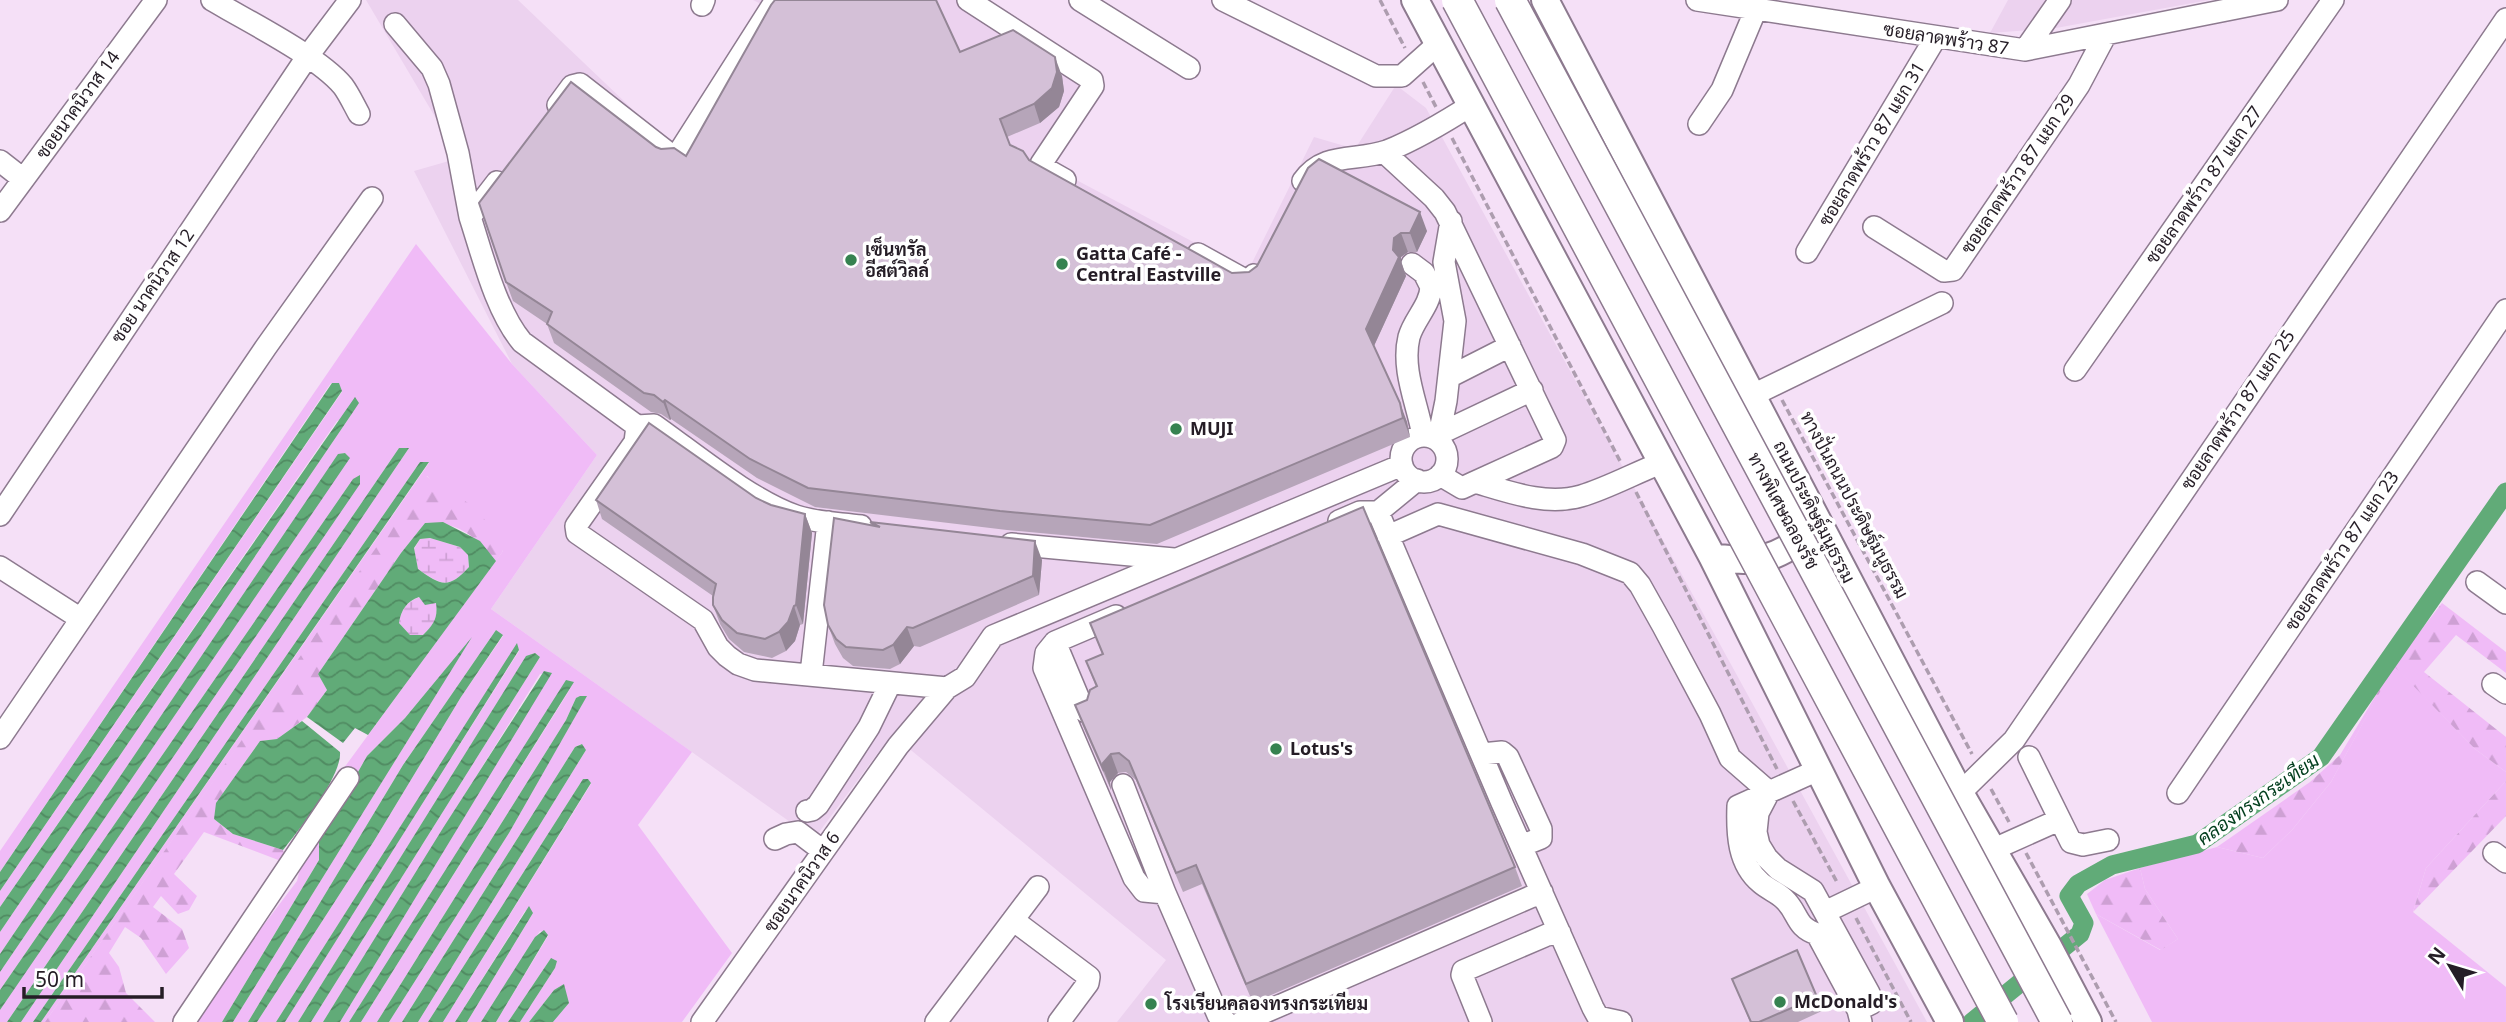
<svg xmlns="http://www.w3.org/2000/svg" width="2506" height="1022" font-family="'Noto Sans',Sarabun,sans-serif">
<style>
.built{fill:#ecd2ef}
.green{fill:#f0bbf7}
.forest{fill:url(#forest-firs)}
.wetland{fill:url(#wetland-marsh)}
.water{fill:url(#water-waves);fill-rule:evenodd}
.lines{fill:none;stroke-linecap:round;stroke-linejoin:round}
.canal{stroke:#61ab78;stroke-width:19}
.minor-casing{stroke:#8d7a8f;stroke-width:24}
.major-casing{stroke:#8d7a8f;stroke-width:30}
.path{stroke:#ad9daf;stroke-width:3.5;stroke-dasharray:7 3.5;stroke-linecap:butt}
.minor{stroke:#fff;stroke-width:21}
.major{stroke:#fff;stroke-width:26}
.highway-bridge-casing{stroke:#8d7a8f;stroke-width:33;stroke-linecap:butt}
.highway-bridge{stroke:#fff;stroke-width:30}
.wall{fill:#b6a5b9}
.shaded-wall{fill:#948696}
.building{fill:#d4c0d7;stroke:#948696;stroke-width:2}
.poi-dot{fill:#368250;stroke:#fff;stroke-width:2.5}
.labels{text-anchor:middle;stroke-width:7;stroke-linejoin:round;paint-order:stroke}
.street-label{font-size:18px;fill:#251d26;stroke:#fff}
.poi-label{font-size:18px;font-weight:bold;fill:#251d26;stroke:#fff;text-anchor:start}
.water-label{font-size:19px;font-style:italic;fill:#003d1c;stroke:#fff}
</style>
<defs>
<pattern id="forest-firs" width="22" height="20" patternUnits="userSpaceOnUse" patternTransform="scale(1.75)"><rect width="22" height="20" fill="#f0bbf7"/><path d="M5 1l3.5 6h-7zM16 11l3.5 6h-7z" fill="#cea0d4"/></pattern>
<pattern id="wetland-marsh" width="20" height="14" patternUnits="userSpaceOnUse" patternTransform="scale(1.75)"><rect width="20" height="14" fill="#f0bbf7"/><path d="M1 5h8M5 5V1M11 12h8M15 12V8" fill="none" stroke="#cea0d4"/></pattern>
<pattern id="water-waves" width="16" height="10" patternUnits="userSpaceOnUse" patternTransform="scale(1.75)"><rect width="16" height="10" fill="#61ab78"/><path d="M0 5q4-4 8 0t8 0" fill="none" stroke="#508b62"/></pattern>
</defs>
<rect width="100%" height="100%" fill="#f5e0f7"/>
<!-- built -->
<path class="built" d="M366,0H518L670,145L761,4L753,0H978L1099,72L1050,166L1248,271L1314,137L1355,149L1396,85L1426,108L1927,1022H1117L1166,960L912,751L889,738L814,839L491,609L597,455L512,364L414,171L449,161L441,127Z
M2008,0H2209L2056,28L1990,33Z"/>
<!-- green -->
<path class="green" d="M416,244L512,364L597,455L491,609L692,752L638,825L732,953L682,1022H553L569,1003L554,990L529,1022H520L555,968L551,958L508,1022H496L548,936L540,931L481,1022H467L533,913L525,911L455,1022H443L591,784L583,779L428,1022H418L586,750L581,744L575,747L402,1022H389L509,833L586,697L576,698L566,720L377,1022H361L574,683L349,1022H340L551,673L540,674L323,1022H311L540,657L535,653L526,657L298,1022H284L519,651L517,644L276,1022H257L374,841L461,697L503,636L496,630L403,765L248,1022H233L468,643L405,718L367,756L319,840V860L222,1022H190L297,881L308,836L330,787L503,551L427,476L45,1022H41L429,463L420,462L33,1022H21L409,448H399L7,1022H0V1010L353,479L0,990V972L349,458L345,453L338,455L0,954V932L351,415L337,421L0,907V891L342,392L339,383H331L0,872V851Z
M2394,665L2475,749L2506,772V781L2426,868L2413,912L2506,987V1022H2152L2096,914L2160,950L2178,939L2145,889L2140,868L2217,847L2263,858L2292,830L2331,782Z"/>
<!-- forest -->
<path class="forest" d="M426,476L479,510L503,551L496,561C477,537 457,521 425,523L401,553L318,674L327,690L307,717L277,739L260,741L217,803L214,819L233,834L283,850L285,856L281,861L204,832L174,874L197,896L189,910L178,914L161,896L153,907L182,929L189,948L166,974L141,938L125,927L109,953L119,967L126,993L155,1022H45Z
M2442,603L2506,652V673L2456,635L2424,672L2506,737V772L2475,749L2394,666L2331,782L2292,830L2263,858L2217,847L2310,782L2340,755L2394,665Z
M2506,781V816L2413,912L2426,868Z
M2140,868L2145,889L2178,939L2161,950L2096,914L2087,894L2105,880Z"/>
<!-- wetland -->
<path class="wetland" d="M430,538L460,547L468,555L469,567C449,589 442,586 418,569L414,549L420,539Z
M420,597L436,602C438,618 435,624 423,635H410L399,623C401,610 407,601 420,597Z"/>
<!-- water -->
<path class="water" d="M332,383H339L342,391L0,891V872Z
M355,397L359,403L351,415L0,932V907Z
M399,448H409L21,1022H7Z
M345,453L350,458L0,972V954L338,454Z
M420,462H429L41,1022H33Z
M360,475V484L0,1010V990L353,479Z
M443,522L480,541L496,561L368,735L355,728L343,743L307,717L327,690L318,674L401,553L425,523ZM430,538L460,547L468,555L469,567C449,589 441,586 418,569L414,548L420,539ZM419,597L425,605L436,603C438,618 434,624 423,635H410L399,623C401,610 407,601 419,597Z
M496,630L503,635L461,697L374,841L257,1022H248L403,765Z
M472,637L233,1022H222L319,860V841L367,756L405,718Z
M517,643L519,650L285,1022H276Z
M535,653L540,657L311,1022H298L526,656Z
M544,671L552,673L340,1022H323L443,828Z
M566,680L574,682L361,1022H349Z
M580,696H587L509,833L389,1022H377L566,720L576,698Z
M302,721L340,752C342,776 299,830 283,850L233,834L214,819L216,803L260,741L277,739Z
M582,744L586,750L418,1022H402L575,747Z
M583,779H588L591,783L443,1022H428Z
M529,906L533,913L467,1022H455Z
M544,930L548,935L496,1022H481L535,937Z
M551,958L557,961L555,968L520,1022H508Z
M564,984L569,1003L553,1022H529L554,990Z"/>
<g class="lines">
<!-- canal -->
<path class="canal" d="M1972,1022L2080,934L2084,923L2069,896L2078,884L2112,865L2197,844L2321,757L2506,492"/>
<defs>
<path id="minor" d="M212,0C247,21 318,56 343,86C349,94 354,105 359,114
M968,0L1092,80L1093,86L1041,164L1042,167L1065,180
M1080,0L1189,68
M1223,0L1376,76H1402L1439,43
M1697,0L2025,50L2277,0
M702,5L704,0
M395,24L432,68L439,84L458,153L470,217
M2025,50L2060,0
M558,105L572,86L580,84L671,155L678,154L776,0
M1699,124L1722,90L1756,9
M1384,152L1434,198L1445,212L1555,440L1552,447L1475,482
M0,161L23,179
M1303,181C1324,151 1356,162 1387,151C1417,139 1445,122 1473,104
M497,182L470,217C483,257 496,311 522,342L637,426L635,442L576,526L577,533L703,620L718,647L727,656L738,664L755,670L947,688L965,677L993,636L1402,465
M0,211L156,0
M1874,227L1944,271L1953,270L2079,85L2106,34
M1807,252L1936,37
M1198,254L1245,280H1250L1254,275
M1412,264L1424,273L1431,287C1430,306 1414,319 1409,337C1401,370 1418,405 1423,436
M2075,370L2333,0
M1449,377L1510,346
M1753,395L1942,303
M637,426L654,425C694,453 750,500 796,516C817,523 839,523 861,526
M1439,434L1532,390
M1401 459a23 23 0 1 1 46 0a23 23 0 1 1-46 0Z
M1438,440L1446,401L1455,321L1444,262L1451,221
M1440,475L1462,488L1475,482C1509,492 1546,506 1581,496C1608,488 1635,473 1661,463
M1378,512L1502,803L1593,1008L1598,1017L1621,1022
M0,515L307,57L350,0
M1339,521L1360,512H1378L1417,480
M1388,536L1438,514L1582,554L1630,573L1640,585L1663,626L1710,714L1730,758L1769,792
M1011,544L1174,559
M0,567L81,619
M2477,582L2506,603
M1116,616L1055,642L1046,653L1044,668L1134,878L1144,891L1165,893
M1055,642L1084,711
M811,674L828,522
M2493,684L2506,693
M0,738L266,347L372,198
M1482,754L1502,752L1508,757L1541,829V838L1521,846
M2029,757L2071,842L2083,845L2108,840
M1818,770L1738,806C1737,834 1738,864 1761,883C1768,889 1778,893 1784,899C1799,913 1795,927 1817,934L1858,1010L1861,1022
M1123,785L1165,893L1218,1015L1226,1022
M1769,792L1758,813L1756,832L1759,845L1767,858L1778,869L1813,891L1869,993L1872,1003L1858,1010
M1960,793L2014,740L2506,19
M2178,793L2506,310
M807,811L812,810L818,805L869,727L890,684
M775,839L786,834L798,832L823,851
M1992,850L2059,820
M2494,853L2506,862
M1825,912L1877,887
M1013,920L1089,977L1088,983L1059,1022
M184,1022L348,778
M702,1022L898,746L947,688
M936,1022L1038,887
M1242,1022L1542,892
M1481,1022L1462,975L1463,971L1547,935L1560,933"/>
<path id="major" d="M1415,0L1713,558L1877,887L1950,1022
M1545,0L1960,793L2048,946L2088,1022
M1713,558C1724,558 1735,560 1747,560C1769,560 1806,546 1806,520"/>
</defs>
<!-- minor casing -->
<use href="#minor" class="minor-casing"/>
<!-- major casing -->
<use href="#major" class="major-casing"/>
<!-- path -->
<path class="path" d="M1380,0L1405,48
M1423,82L1436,107
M1452,138L1620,461
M1782,400L1972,754
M1636,492L1777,769
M1991,789L2009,822
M1793,801L1838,884
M2026,853L2116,1022
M1856,918L1911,1022"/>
<!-- minor -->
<use href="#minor" class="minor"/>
<!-- major -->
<use href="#major" class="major"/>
<defs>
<path id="highway-bridge" d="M1457,0L2003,1022
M1510,0L2057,1022"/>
</defs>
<!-- highway-bridge casing -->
<use href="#highway-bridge" class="highway-bridge-casing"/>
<!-- highway-bridge -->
<use href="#highway-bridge" class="highway-bridge"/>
</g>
<!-- wall -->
<path class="wall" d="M960,52L1062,76L1064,91L1059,107L1040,123L1007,137L1010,145L1029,160L1232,273L1249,272L1257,266L1308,168L1427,231L1417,252H1408L1401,257V261L1406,276L1374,346L1407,422L1410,437L1157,544L1007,530L815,507L757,478L671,419L670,420L661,414L651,412L554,343L547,324L513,301L506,282L656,147L686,156Z
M756,498L771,505L805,514L812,533L803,624L800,625L795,641L786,651L772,658L744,652L729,639L720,624L713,605V596L602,519L596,500Z
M870,522L1042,560L1039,595L920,647L914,646L900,664L890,669L853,666L843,658L835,644L828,625L871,525Z
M1090,623L1515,867L1522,886L1253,1003L1202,884L1183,892L1136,780L1126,772L1118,773L1110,782L1111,790L1082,724L1075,705L1087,700L1096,687L1086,661L1102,654Z
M1732,979L1817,997L1822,1011L1798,1022H1750Z"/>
<!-- shaded-wall -->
<path class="shaded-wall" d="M1055,57L1062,76L1064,91L1059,107L1040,123L1034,104Z
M1420,212L1427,231L1417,252L1410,233Z
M1401,233L1408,252L1401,257V261L1406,276L1373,348L1366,329L1393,250L1394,238Z
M665,400L671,419L670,420L663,402Z
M1400,403L1407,422L1410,437L1403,418Z
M805,514L812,533L803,624L796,605Z
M1035,541L1042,560L1039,595L1033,576Z
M794,606L800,625L795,641L786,651L779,632Z
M907,627L914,646L900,664L893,645Z
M1111,754L1118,773L1110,782L1111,790L1104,771L1103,763Z"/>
<!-- building -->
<path class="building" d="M775,0H936L960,52L1013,30L1055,57L1057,72L1052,88L1034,104L1000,119L1010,145L1023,151L1029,160L1232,273L1249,272L1257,266L1308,168L1319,159L1420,212L1410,233H1401L1394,238L1393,250L1399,257L1366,329L1400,403L1403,418L1150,525L1000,511L808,488L750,459L665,400L663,402L654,395L644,393L547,324L552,312L506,282L479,203L571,82L656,147L661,149L674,148L686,156L771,5Z
M649,423L756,498L771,505L805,514L796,605L794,606L788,622L779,632L765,639L737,633L722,620L713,605V597L716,584L596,500Z
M1363,507L1515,867L1246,984L1196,865L1176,873L1129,761L1119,753L1111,754L1103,763L1104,771L1075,705L1087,700L1090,690L1097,686L1086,661L1103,654L1090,623Z
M834,518L880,527L870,522L1035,541L1033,576L913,628L907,627L893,645L883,650L846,647L836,639L828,625L824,605Z
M1797,950L1817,997L1759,1022H1751L1732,979Z"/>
<!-- markers -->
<g class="poi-dot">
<circle cx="851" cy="260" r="7"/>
<circle cx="1062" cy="264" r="7"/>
<circle cx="1176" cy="429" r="7"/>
<circle cx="1276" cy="749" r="7"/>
<circle cx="1780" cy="1002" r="7"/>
<circle cx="1151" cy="1004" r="7"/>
</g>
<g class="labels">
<!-- street labels -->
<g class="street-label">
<text transform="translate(1946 39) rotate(9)" y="6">ซอยลาดพร้าว 87</text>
<text transform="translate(78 105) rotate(-54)" y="6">ซอยนาคนิวาส 14</text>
<text transform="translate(1872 144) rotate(-59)" y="6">ซอยลาดพร้าว 87 แยก 31</text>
<text transform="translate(2018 174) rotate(-56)" y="6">ซอยลาดพร้าว 87 แยก 29</text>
<text transform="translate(2204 185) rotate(-55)" y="6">ซอยลาดพร้าว 87 แยก 27</text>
<text transform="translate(153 286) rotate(-56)" y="6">ซอย นาคนิวาส 12</text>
<text transform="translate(2238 410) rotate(-56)" y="6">ซอยลาดพร้าว 87 แยก 25</text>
<text transform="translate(1854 505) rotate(62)" y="6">ทางปั่นถนนประดิษฐ์มนูธรรม</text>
<text transform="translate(1783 511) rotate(62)" y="6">ทางพิเศษฉลองรัช</text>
<text transform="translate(1814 512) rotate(63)" y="6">ถนนประดิษฐ์มนูธรรม</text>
<text transform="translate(2342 551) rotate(-56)" y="6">ซอยลาดพร้าว 87 แยก 23</text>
<text transform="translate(802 882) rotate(-55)" y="6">ซอยนาคนิวาส 6</text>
</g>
<!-- poi labels -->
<g class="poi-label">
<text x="865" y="256">เซ็นทรัล<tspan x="865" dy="21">อีสต์วิลล์</tspan></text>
<text x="1076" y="260">Gatta Café -<tspan x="1076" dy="21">Central Eastville</tspan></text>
<text x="1190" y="435">MUJI</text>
<text x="1290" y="755">Lotus's</text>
<text x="1794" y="1008">McDonald's</text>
<text x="1165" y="1010">โรงเรียนคลองทรงกระเทียม</text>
</g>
<!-- water labels -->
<g class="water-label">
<text transform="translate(2258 799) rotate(-35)" y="7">คลองทรงกระเทียม</text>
</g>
</g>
<!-- north arrow -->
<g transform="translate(2450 966) rotate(308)" stroke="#ffffff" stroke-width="5" paint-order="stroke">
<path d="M0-5L12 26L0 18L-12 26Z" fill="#251d26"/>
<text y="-10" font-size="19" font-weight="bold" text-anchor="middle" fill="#251d26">N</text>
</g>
<!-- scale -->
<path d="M24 987v10h138v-10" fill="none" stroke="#251d26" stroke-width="3.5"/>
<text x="35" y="987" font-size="21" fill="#251d26" stroke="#ffffff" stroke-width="5" paint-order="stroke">50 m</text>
</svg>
